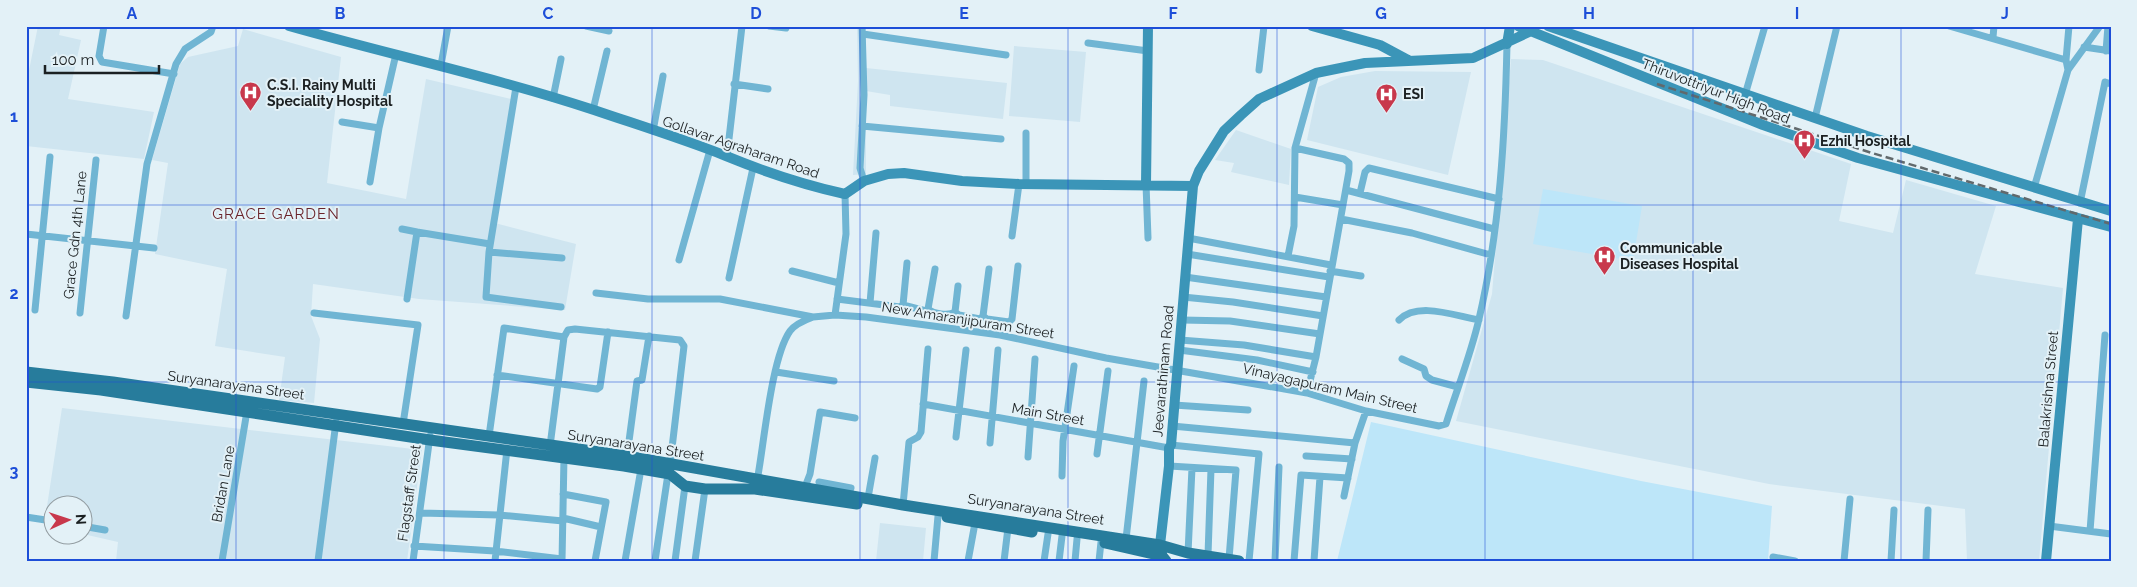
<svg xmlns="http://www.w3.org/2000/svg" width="2137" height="587" font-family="Raleway,sans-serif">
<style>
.built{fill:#cfe5f0}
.green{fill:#bde6f9}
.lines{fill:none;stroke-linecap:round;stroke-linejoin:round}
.street{stroke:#70b5d3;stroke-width:7}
.secondary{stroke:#3b95b8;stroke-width:10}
.primary{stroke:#277c9c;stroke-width:11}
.rail{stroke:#61696c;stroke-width:2.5;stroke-dasharray:8 4;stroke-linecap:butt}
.grid{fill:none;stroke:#1d4ed8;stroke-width:1;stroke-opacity:0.55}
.labels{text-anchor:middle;stroke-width:4;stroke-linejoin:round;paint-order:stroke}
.poi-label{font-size:14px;font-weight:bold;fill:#1b2022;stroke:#e3f1f7;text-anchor:start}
.street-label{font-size:14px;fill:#1b2022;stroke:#e3f1f7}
.neighbourhood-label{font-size:15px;letter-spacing:1px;fill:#6a242b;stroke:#e3f1f7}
.neatline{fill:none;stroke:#1d4ed8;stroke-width:2}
.grid-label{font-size:16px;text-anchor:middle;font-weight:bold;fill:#1d4ed8}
</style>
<rect width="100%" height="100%" fill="#e3f1f7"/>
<!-- built -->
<path class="built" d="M38,26H61L59,35L81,40L68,99L154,112L144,159L26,146V85Z
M857,26H866V68L1007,83L1003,119L890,106V95L866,91V174L853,175L858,81Z
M243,29L341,57L327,183L406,199L426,79L511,99L491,222L576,244L565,310L419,299L313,284L311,316L320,339L314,403L279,400L285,357L215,346L227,269L155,254L168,163L152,160L180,64L188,57L238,46Z
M1014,46L1086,52L1080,122L1009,116Z
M1511,59L1543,60L1851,164L1839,221L1893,233L1906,180L1996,206L1975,274L2063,288L2039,561H1967L1965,509L1769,484L1456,421L1492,294Z
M1375,71L1471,72L1448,175L1307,140L1318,87L1341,77Z
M1236,130L1291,149L1289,185L1231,172L1234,163L1215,160Z
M62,408L422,450L407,561H116L118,542L83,534L82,504H52V527L44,526Z
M880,523L926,528L923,561H876Z"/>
<!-- green -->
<path class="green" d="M1543,189L1642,206L1633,261L1533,244Z
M1371,422L1641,481L1772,506L1768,561H1337Z"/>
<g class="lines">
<!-- street -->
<path class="street" d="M104,26L99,56L102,62L174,74
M586,26L609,31
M769,26L786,28
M862,26L864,95L860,168L864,181
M1949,26L2066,60L2068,70
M863,34L1006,55
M1993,37L1994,26
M1088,43L1148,51
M2084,47L2111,51
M2106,51L2108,26
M2066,60L2069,26
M441,65L448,26
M1259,70L1264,26
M734,84L768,89
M516,87L489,252L562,258
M1745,95L1765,26
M553,98L561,59
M593,110L607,51
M1815,118L1837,26
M342,122L379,128
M862,126L1001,139
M653,131L663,76
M1295,148L1344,159L1349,163V171L1316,357L1307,393
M727,156L742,26
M370,182L379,128L396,54
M1026,184V133
M1146,184L1148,238
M2034,188L2068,70L2100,26
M1346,190L1494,229
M1360,193L1365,172L1369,168L1499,199
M1295,197L1343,205
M2080,203L2105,82L2111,84
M1341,219L1412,233L1491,255
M402,229L417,232
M26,234L154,248
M1012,236L1019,184
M1188,238L1331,265
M489,252L486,297L561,307
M1187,254L1329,277
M1288,256L1294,226L1295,148L1316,73
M679,260L710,150
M792,271L839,283
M1330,271L1361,276
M1185,277L1326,297
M729,278L753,168
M596,293L648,299H720L813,317L835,315L866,317L1000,335L1106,358L1307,393L1366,411L1439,426L1446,424C1457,389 1471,354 1479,319C1500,229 1505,136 1507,44
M1183,297L1233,302L1323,316
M407,299L417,232L490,244
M837,299L900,307L903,305L926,311L928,309C933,314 949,316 955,312L959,315L980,319L983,316L987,319L1009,322L1012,319L1018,266
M870,303L876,233
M903,305L907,263
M928,309L935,269
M35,310L50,157
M955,312L958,286
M80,313L96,160
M314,313L418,325L403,424
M835,315L846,234L845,194
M126,316L147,164L176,64L185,49L211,32L213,26
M983,316L989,269
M1182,320L1230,321L1320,334
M1399,320C1418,301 1455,316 1479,320
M1180,340L1244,345L1316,357
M1179,350L1257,360L1313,372
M1402,359L1424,369L1426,376L1432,380L1458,387
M776,372L834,381
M497,375L597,389L600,387L608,332
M923,404L1169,448
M1174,405L1248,410
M1172,426L1355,443
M489,436L504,328L564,337
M956,437L966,350
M990,443L998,350
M1171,445L1259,454L1249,561
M550,446L564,337L568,330L575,329L680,340L684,346L670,465
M1097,454L1108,371
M627,456L637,381L642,380L649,336
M1306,456L1352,459
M1028,457L1035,359
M1169,466L1236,470L1229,559
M1062,476L1063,441L1074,366
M757,481C764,445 771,358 790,331C795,324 805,320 813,317
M819,482L851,488L848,495
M805,487L810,474L820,412L855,418
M563,494L606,502L595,561
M1344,496L1355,443L1366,411
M868,498L875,458
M903,505L909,442L918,437L921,432L928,349
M421,513L499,515L563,521
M26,517L52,521
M563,518L601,527
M82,526L105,530
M2049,526L2111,534
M2090,531L2105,335
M1126,539L1144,381
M414,546L495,551L562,559
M1188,553L1192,468
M1208,555L1211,469
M1773,557L1795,561
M222,561L247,411
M318,561L336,422
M413,561L430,436
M495,561L507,449
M562,561L564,457
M625,561L641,469
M655,561L668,474
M675,561L685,486
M695,561L705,489
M934,561L938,516
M968,561L975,523
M1004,561L1008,528
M1044,561L1048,534
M1059,561L1062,536
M1075,561L1077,539
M1099,561L1101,542
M1275,561L1279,467
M1294,561L1301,475L1348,478
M1314,561L1320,477
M1844,561L1850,499
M1891,561L1894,510
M1926,561L1928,510"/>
<!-- secondary -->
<path class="secondary" d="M289,26C391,55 494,77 594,110C638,125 683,139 726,156C765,172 804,185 845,194L864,181L888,174L904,173L962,181L1019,184L1193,186
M1312,26L1380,45L1408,60
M1518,26L1763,125L1858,158L2111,227
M1548,26L1867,136L2111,211
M1507,44L1510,26
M1146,184L1148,26
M1162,553L1160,545L1169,466V448L1171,445L1193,186L1199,171L1224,131L1241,115L1259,99L1316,73L1365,63L1473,58L1529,32
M2046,561L2078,219"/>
<!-- primary -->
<path class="primary" d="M26,372L113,382L627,456L903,505L1160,545L1188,553L1239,561
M26,382L101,390L430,440L624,466L670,474L685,486L705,489H755L857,504
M947,517L1032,532
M1105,543L1162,556L1166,561"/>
<!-- rail -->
<path class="rail" d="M1657,84L1872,153L2111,224"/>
</g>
<!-- grid -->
<path class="grid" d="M236,26V561M444,26V561M652,26V561M860,26V561M1068,26V561M1277,26V561M1485,26V561M1693,26V561M1901,26V561M26,205H2111M26,382H2111"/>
<!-- icons -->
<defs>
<symbol id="hospital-pin" viewBox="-11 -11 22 30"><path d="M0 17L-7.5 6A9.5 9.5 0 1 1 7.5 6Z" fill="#c8384c" stroke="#e3f1f7"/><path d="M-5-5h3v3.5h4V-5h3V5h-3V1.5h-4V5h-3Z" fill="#fff"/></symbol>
</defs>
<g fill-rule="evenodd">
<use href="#hospital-pin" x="238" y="80" width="25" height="34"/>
<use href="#hospital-pin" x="1374" y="82" width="25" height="34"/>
<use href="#hospital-pin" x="1792" y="128" width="25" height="34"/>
<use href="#hospital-pin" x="1592" y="244" width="25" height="34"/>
</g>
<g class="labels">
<!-- poi labels -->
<g class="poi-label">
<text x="267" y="90">C.S.I. Rainy Multi<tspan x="267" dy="16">Speciality Hospital</tspan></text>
<text x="1403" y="99">ESI</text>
<text x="1820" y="146">Ezhil Hospital</text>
<text x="1620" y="253">Communicable<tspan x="1620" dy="16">Diseases Hospital</tspan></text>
</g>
<!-- street labels -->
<g class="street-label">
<text transform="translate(1716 91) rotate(21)" y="5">Thiruvottriyur High Road</text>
<text transform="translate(741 147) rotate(19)" y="5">Gollavar Agraharam Road</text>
<text transform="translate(75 235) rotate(-84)" y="5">Grace Gdn 4th Lane</text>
<text transform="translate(968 320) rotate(9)" y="5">New Amaranjipuram Street</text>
<text transform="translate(1163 371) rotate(-85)" y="5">Jeevarathinam Road</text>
<text transform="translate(236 385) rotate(8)" y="5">Suryanarayana Street</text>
<text transform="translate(1330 388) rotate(13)" y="5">Vinayagapuram Main Street</text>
<text transform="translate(2048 389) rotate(-85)" y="5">Balakrishna Street</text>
<text transform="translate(1048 414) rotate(10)" y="5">Main Street</text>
<text transform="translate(636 445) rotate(9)" y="5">Suryanarayana Street</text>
<text transform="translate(223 484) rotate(-80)" y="5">Bridan Lane</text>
<text transform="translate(409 493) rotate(-82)" y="5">Flagstaff Street</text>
<text transform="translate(1036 509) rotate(9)" y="5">Suryanarayana Street</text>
</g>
<!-- neighbourhood labels -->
<g class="neighbourhood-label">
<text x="276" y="219">GRACE GARDEN</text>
</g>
</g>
<!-- border -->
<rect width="2137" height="587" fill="none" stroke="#e3f1f7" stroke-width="55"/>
<!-- north arrow -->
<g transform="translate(68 520) rotate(87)"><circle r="24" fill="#e3f1f7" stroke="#939da2"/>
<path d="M0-4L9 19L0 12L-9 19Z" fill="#c8384c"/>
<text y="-8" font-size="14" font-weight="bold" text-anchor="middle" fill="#1b2022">N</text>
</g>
<!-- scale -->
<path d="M45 65v8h114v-8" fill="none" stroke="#1b2022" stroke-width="2.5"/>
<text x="52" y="65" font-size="15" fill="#1b2022" stroke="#e3f1f7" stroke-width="4" paint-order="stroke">100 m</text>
<rect x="28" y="28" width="2082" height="532" class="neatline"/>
<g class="grid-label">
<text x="132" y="19">A</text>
<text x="340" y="19">B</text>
<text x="548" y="19">C</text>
<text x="756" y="19">D</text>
<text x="964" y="19">E</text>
<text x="1173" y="19">F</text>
<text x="1381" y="19">G</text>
<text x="1589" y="19">H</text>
<text x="1797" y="19">I</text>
<text x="2005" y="19">J</text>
<text x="14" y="122">1</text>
<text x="14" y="299">2</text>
<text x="14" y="477">3</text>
</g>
</svg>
